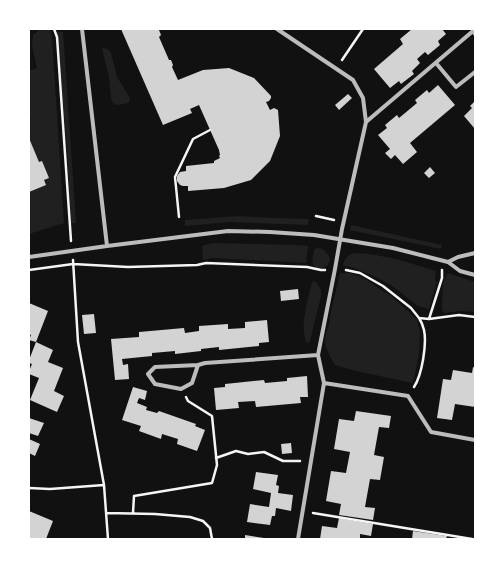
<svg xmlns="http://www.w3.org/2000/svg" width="504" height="568" font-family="Arial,sans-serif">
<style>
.green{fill:#202020}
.building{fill:#d3d3d3}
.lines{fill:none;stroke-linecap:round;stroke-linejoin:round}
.path{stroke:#f5f5f5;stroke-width:2.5}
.minor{stroke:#bcbcbc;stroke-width:4}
</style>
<rect width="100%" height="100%" fill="#111"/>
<!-- green -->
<path class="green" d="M41,29H50L52,37L64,223L29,234V192L44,180L49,178L42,161L39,162L29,138V120L31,119L29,114V71L37,68L32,46L33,35Z
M57,32H63L76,223H71L67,149Z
M102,48L108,49L111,53L117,77L130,98L129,103L116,105L113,103L111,98L109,78Z
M239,216L273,218L309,219L308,225L230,222L185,226V220Z
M351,225L442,245L441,249L350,230Z
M213,243L295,245L308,246L306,263L212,258L203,260L202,246Z
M317,248C324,248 326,252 330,258L328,265C324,268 316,271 313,264C311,261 314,254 314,250Z
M353,253C380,253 410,263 436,271L435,281L437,282L429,309L418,306L392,286L376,277L352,267L343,266C344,259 347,256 353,253Z
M340,273H350L364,278L384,292L390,295L409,312L417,320L420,332L419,352L415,375L412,383L352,370L335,365C331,359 326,349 325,342C325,333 330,325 330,316Z
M448,273L475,282V312L460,311L444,313L442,309L443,283Z
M313,281L316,282L321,290V296L316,316L310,341L308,343L306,342C300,325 307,304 311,286Z"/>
<!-- building -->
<path class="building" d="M121,29H156L159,30L161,35L159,37L169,60H171L173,65L172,67L178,80L203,70L229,68L254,78L271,96V98L269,101L266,102L270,110L274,108L278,110L280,136L270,161L251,180L224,188L188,191V186H183L180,185L177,181V176L180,172L186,171V166L214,163V161L220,158L219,156L220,155L219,150L199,105L190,109L192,113L163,125Z
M412,29H442L446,34L438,41L440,45L428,55L425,52L417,59L420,63L412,71L414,74L401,84L399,81L390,88L374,69L403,44L400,39Z
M438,85L455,105L410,143L417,152L403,164L395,155L391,159L385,153L390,149L378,135L387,128L385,125L397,115L399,118L417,103L415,100L427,90L429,93Z
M348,94L352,98L339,110L335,105Z
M475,101V129L464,116L472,108L470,106Z
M29,138L39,162L42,161L49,178L44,180L46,185L29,192Z
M430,167L435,173L429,178L424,173Z
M298,289L299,299L281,301L280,291Z
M29,303L48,311L36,342L29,340L31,335L29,334Z
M94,314L96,333L84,334L82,315Z
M267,320L269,342L259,343V346L219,350V347L201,349V351L175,354V351L152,353V356L122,359L123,365L128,364L129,379L115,380L111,339L139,337V332L184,328L185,333L199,331V326L228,324V329L245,328V322Z
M36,342L53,350L48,362L63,368L54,391L64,396L57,412L30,400L39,378L29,374V371L32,364L29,363V360Z
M473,367L475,368V407L455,404L452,420L437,418L443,379L451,380L453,370L472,373Z
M307,376L308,397H300L301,403L256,407L255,401L238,402L239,408L216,410L214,388L225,387V384L264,380L265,383L287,381V378Z
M133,387L147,391L145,400L139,398L137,403L147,407L146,410L157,413L159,411L196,424L195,426L205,430L197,451L177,444L178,439L162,434L161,439L139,431L141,426L122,420Z
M356,411L391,416L389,428L379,427L374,455L384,457L380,480L370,479L365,507L375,508L373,520L339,515L341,504L326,501L331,471L346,473L350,452L334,449L339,419L354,421Z
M29,418L44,423L38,436L29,433Z
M29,439L40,444L35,456L29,453Z
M291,443L292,453L282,454L281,444Z
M256,472L278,475L276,485L279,486L278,493L293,495L291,511L276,508L275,516H272L270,525L247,522L250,504L269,507L271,493L253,489Z
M29,511L53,521L46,539H29Z
M339,518L373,524L371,536L360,534V539H320L322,526L337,528Z
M413,531L447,536L446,539H412Z
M245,535L264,538V539H245Z"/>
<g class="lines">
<!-- path -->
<path class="path" d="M54,29L57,37L71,241
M342,60L363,29
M316,216L334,220
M179,217L175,177L193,139L210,130
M73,260L78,342L104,485L108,539
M29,270L73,264L128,267L197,265L206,263L307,267L321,270H325
M346,270L360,273L383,286L411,308L419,318L429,319L459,315L475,317
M429,319L442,278V270
M414,387C422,375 427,344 424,330C423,326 421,321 419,318
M216,458L236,451L248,454L264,452L283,461H300
M29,488L50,489L104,485
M106,513L155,514L190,517L203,521L210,528L212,539
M133,513L134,496L212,483L217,465L212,416L188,401L186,397
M313,513L472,539"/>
<!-- minor -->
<path class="minor" d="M82,29L107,246
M277,29L353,80L363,98L366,122L342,229L335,269L318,355L324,383L408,396L431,432L475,440
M436,63L456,87L475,72
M366,122L473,31L475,34
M29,257L107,246L228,231L270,232L314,235L393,248L448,262L460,271L475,275
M448,262L458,257L475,253
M198,365L192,383L181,389L155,384L148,374L155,367L198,365L205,363L318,355
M298,539L324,383"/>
</g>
<!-- border -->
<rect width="504" height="568" fill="none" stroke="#ffffff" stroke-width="60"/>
</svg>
